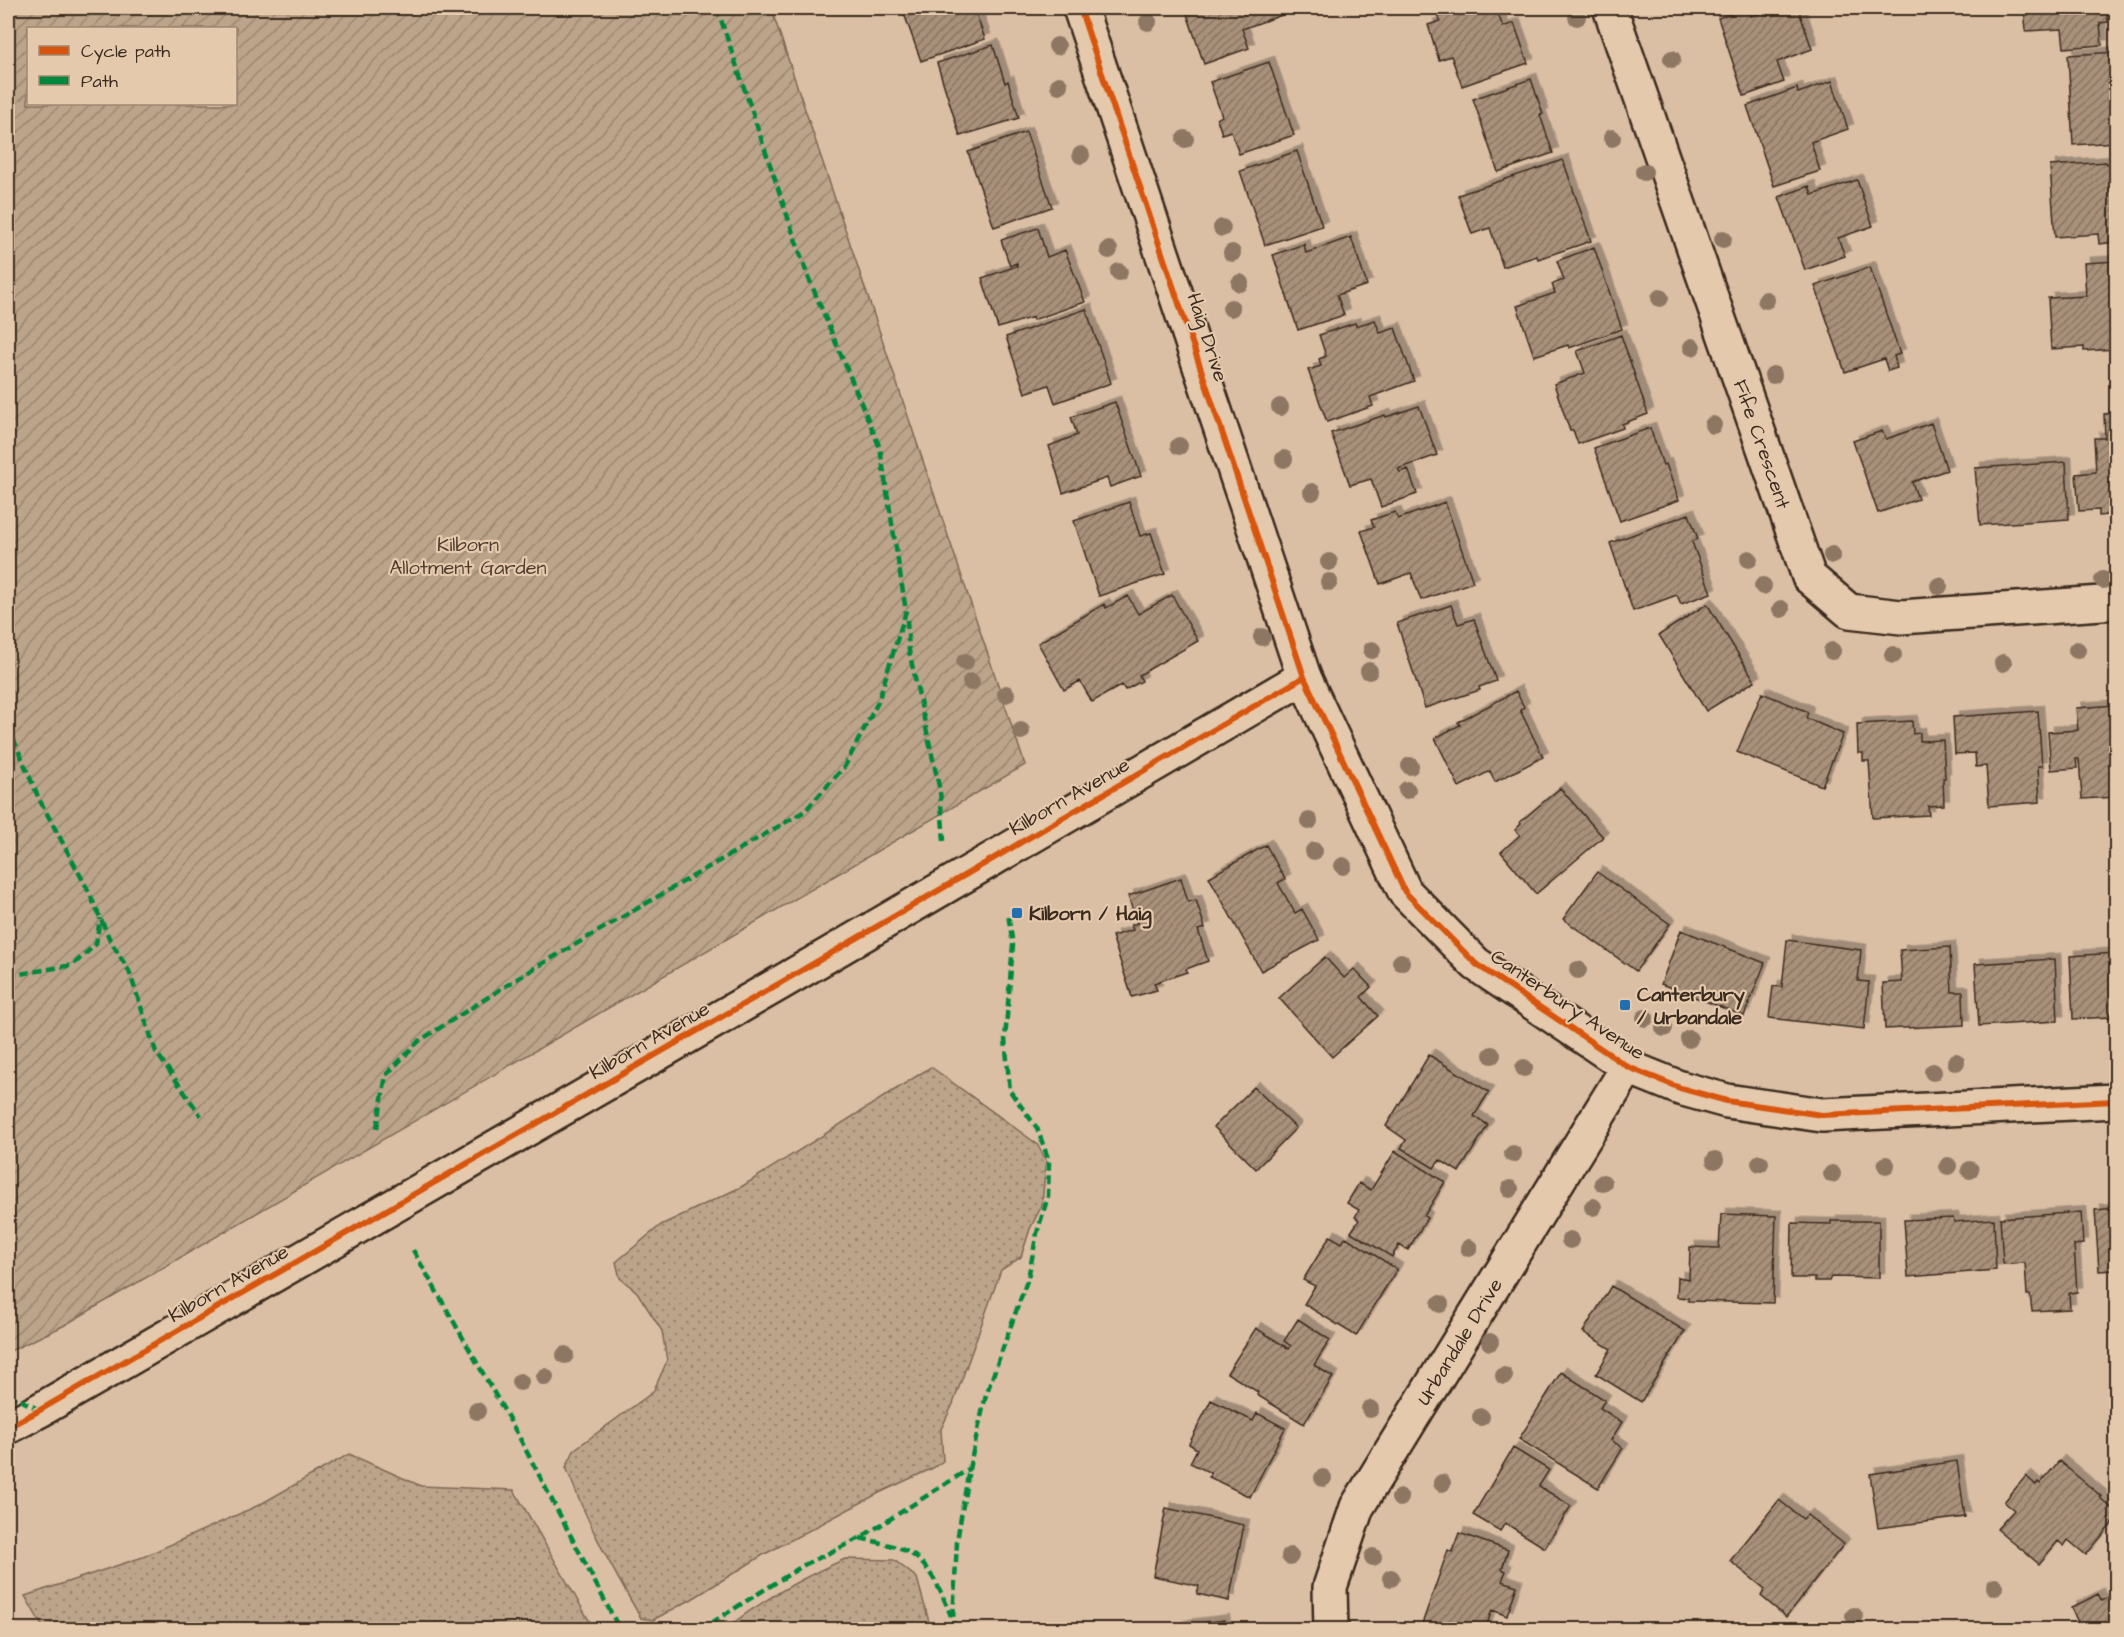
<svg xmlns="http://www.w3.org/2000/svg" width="2124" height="1637" font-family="'Architects Daughter',sans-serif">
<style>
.grass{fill:url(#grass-dots);stroke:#7c6754;stroke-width:1.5}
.garden{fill:url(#garden-furrows);stroke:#7c6754;stroke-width:1.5;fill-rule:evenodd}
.building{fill:url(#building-hatch);stroke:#3b2a1e;stroke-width:1.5;filter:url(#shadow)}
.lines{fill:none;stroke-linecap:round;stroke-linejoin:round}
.minor-casing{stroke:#3b2a1e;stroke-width:38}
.minor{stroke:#e4c9ac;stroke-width:33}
.quiet{stroke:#00873e;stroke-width:4.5;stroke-dasharray:9 4.5;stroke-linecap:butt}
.cycleway-casing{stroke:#e4c9ac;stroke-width:10}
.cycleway{stroke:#d7540e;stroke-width:6}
.tree{fill:#8d7763}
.poi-dot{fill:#1f6fb2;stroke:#e4c9ac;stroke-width:2}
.labels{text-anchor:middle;stroke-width:4.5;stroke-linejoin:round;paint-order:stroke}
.street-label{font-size:20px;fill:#3b2a1e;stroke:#e4c9ac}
.park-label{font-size:20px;fill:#4e3c2e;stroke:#e4c9ac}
.poi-label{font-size:20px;font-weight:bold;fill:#3b2a1e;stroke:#e4c9ac;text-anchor:start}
</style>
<defs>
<pattern id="grass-dots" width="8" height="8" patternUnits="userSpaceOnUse" patternTransform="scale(1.5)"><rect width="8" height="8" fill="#bca48a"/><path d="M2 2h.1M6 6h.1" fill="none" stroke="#9a8670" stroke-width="1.8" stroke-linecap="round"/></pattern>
<pattern id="garden-furrows" width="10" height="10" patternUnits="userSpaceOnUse" patternTransform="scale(1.5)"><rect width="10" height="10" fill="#bca48a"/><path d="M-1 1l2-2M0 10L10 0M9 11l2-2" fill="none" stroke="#9a8670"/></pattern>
<pattern id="building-hatch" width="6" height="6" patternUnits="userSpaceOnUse" patternTransform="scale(1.5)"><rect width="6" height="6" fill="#a8907a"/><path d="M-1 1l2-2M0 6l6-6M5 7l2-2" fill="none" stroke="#8a7663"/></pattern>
<filter id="shadow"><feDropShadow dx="5.5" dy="-5.5" stdDeviation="0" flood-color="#0004"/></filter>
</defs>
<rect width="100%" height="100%" fill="#dabfa4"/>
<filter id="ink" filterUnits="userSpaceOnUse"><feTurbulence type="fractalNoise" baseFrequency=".0167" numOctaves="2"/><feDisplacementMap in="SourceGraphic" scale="12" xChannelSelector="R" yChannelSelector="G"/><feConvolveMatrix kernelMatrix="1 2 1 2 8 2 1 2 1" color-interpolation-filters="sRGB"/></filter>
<g filter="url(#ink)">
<!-- grass -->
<path class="grass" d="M931,1067L1037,1144L1046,1160L1042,1205L1030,1229L1021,1257L1001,1270L953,1404L941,1429L943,1461L933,1468L881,1492L763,1555L692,1599L653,1620L641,1618C611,1567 587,1523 566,1467L575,1449L653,1392L667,1361L662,1331L637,1292L620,1278L616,1262L661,1225L741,1187Z
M349,1454L421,1486L514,1490L594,1629H44L25,1596L143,1557L259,1505Z
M845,1559L894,1560L917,1578L931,1629H725C761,1601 803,1577 845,1559Z"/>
<!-- garden -->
<path class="garden" d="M8,8H771L1025,765L63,1326L8,1352ZM28,28H236V104H28Z"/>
<!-- building -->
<path class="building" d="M902,8H974L985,39L921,61Z
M1185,8H1302L1242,29L1249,48L1204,64Z
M1447,8H1496L1503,27L1514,23L1528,63L1462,86L1451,56L1439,60L1428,25L1440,21L1436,11Z
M1748,8L1751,16L1777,8H1798L1812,49L1777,62L1784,82L1744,96L1718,18Z
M2024,8H2116V14L2107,15L2108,22L2100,23L2102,45L2064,48L2062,29L2026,31Z
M993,45L1005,83L1008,81L1019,118L960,136L937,63Z
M2116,52V142L2073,145L2068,55Z
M1269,62L1294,135L1239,154L1231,131L1222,134L1217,119L1222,116L1210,82Z
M1531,79L1543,114L1540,115L1553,153L1498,172L1473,99Z
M1832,81L1848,129L1811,142L1820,171L1774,186L1747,106L1797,88L1798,93Z
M1026,132L1052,207L994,227L968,152Z
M1297,151L1322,226L1265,245L1240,171Z
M1563,160L1591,241L1538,259L1537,256L1503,267L1490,228L1472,234L1458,195Z
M2106,162L2107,164H2116V242L2099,244L2098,234L2055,237L2050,166Z
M1857,180L1873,226L1838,238L1845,256L1805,270L1779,197L1809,186L1812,195Z
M1038,228L1047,257L1065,250L1085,302L1033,320V317L998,328L982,278L1017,266V263L1010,266L1001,240Z
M1351,237L1367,285L1337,295L1344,315L1298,330L1273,255L1304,244L1306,253Z
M1594,247L1622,329L1569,348L1568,345L1534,356L1517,306L1555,293L1552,284L1564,280L1557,261Z
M2116,261V349L2084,351V347L2051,349L2048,298L2086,296L2084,263Z
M1870,267L1900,354L1894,356L1897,368L1888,371L1884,359L1845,372L1815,286Z
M1086,309L1111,383L1055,403L1049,385L1025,393L1006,337Z
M1375,320L1380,333L1395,328L1414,381L1370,397L1373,406L1327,422L1308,370L1321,366L1319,359L1326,356L1319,335L1355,323L1356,326Z
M1621,335L1648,414L1622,424L1623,428L1578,444L1573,430L1570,431L1554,384L1585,373L1577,351Z
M1115,402L1141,476L1110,487L1107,478L1063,493L1049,446L1077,435L1071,417Z
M1419,406L1437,455L1398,469L1400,472L1408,469L1417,494L1381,507L1371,479L1350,485L1331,433L1385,415L1386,417Z
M2116,413V514L2099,516V510L2079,511L2076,474L2096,472L2094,438H2105L2104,414Z
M1931,423L1947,470L1912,482L1918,499L1878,513L1853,441L1882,431L1886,439Z
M1650,428L1663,465L1666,464L1679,500L1620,521L1594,448Z
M2066,462L2069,519L1980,525L1975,468Z
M1129,502L1140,536L1151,533L1165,574L1099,596L1074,521Z
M1445,502L1473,582L1421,600L1411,573L1380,584L1361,531L1374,527L1371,520L1395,512L1398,519Z
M1689,514L1698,539L1692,542L1711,593L1681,604L1677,595L1633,611L1610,543Z
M1172,595L1198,641L1139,675L1142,681L1125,690L1122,685L1092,702L1080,681L1064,690L1038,643L1104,604L1106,608L1128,596L1138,614Z
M1707,604L1755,681L1706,711L1659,635Z
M1451,605L1458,624L1474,619L1496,681L1479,687L1480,690L1425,708L1397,623Z
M1516,691L1524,707L1520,710L1543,757L1495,782L1490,771L1459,787L1435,738L1460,725L1458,722Z
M1762,693L1806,711L1808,713L1806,718L1843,734L1822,786L1737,752Z
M2116,705V797L2082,799L2079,759H2076L2077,768L2051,770L2048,732L2078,730L2076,708Z
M2038,711L2042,766H2038L2040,802L1989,806L1986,766L1976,767L1975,753L1955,754L1953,717Z
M1912,721L1913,734L1920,733V741L1943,740L1945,778H1943L1944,805L1928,806L1929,815L1873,818L1869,761H1863V753H1858L1857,724Z
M1560,788L1603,837L1536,894L1501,852L1520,835L1515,830L1521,824L1520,822Z
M1266,845L1285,879L1278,883L1295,913L1302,909L1319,940L1261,971L1209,877Z
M1597,872L1670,924L1636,971L1563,919Z
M1181,878L1188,902L1196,900L1205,928L1198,930L1208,961L1186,969L1187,972L1154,983L1157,990L1132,997L1112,936L1133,930L1131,925L1137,923L1128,896Z
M1681,930L1765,963L1744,1016L1661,984Z
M1787,940L1861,950L1858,981L1869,982L1864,1029L1769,1018L1773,986L1782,987Z
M1950,947L1952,992H1963L1964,1025L1885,1029L1883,983L1902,982L1900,950Z
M2116,953V1013H2110L2111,1017L2073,1019L2070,956Z
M1325,957L1344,978L1354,969L1371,987L1361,997L1378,1016L1332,1057L1279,998Z
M2055,959L2058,1021L1979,1026L1975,964Z
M1429,1055L1489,1092L1474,1116L1488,1125L1459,1172L1440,1160L1434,1168L1401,1148L1406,1140L1386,1126Z
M1254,1087L1296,1128L1256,1169L1214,1127Z
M1395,1151L1445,1182L1424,1216L1427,1218L1408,1250L1399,1245L1392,1257L1351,1232L1359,1220L1355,1217L1359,1210L1347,1203L1359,1183L1371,1190Z
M2116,1208V1270L2099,1271L2095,1210Z
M2081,1212L2083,1244L2074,1245L2077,1292L2069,1293L2070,1309L2032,1311L2030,1295H2027L2025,1263L2003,1264L2000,1218Z
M1721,1214L1776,1216L1773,1303L1688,1301V1298L1677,1297L1678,1277L1689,1279L1690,1247L1719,1248Z
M1953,1218L1954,1222L1994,1219L1996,1270L1908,1277L1904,1220Z
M1831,1221H1879V1278L1831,1277L1829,1281H1815V1278H1791L1792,1223L1831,1224Z
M1330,1236L1342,1243L1346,1237L1397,1269L1356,1336L1304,1304L1315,1286L1303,1280Z
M1611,1286L1685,1331L1641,1402L1596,1374L1611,1349L1583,1332Z
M1298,1319L1330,1340L1314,1365L1333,1377L1304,1424L1257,1395L1258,1392L1227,1373L1256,1328L1289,1349L1291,1346L1284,1341Z
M1561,1372L1605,1400L1600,1408L1622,1422L1611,1440L1623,1448L1598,1488L1519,1439Z
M1211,1400L1253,1421L1257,1413L1285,1428L1250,1497L1209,1477L1211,1473L1190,1463L1197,1449L1189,1444Z
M1513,1448L1549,1470L1539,1486L1571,1506L1545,1548L1505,1523L1500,1531L1473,1515Z
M1957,1461L1965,1517L1878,1528L1870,1474Z
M2059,1461L2101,1496L2099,1497L2116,1512V1519L2086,1555L2068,1540L2064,1546L2058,1541L2039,1564L1997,1529L2014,1510L2004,1502L2026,1476L2036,1485L2038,1482L2040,1484Z
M1779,1500L1803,1519L1807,1515L1844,1544L1786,1617L1761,1596L1765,1589L1730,1561Z
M1166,1508L1244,1525L1229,1601L1197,1594L1199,1586L1153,1576Z
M1459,1533L1508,1550L1502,1569L1506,1571L1502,1581L1517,1586L1507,1616L1492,1610L1485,1630H1439L1422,1624L1448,1550L1452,1552Z
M2116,1593V1630H2082L2071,1608L2098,1594L2102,1601Z
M1224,1620L1225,1630H1177V1627L1184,1625Z"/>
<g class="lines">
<defs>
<g id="minor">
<path d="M1080,8L1304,677L1405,892L1476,964L1628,1067L1680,1088L1727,1101L1822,1115L2116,1101"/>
<path id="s1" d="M1610,8L1809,577L1849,611L1901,617L2116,602"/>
<path d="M8,1427L40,1410L787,979L1304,677"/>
<path id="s2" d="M1331,1630L1330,1587L1357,1507L1628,1067"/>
</g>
</defs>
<!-- minor casing -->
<use href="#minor" class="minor-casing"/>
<!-- minor -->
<use href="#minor" class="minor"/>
<!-- quiet -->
<path class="quiet" d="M907,620L909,651L940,791L944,841
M8,726L39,799L87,888L110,940L129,971L156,1052L201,1116
M8,976L73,965L96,944L100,918
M377,1128L386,1075L419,1041L528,972L805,811L845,766L878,702L906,611L880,448L807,274L717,8
M413,1250L518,1435L620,1630
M8,1394L40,1410
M860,1538C876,1542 906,1547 918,1559C934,1574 943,1596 951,1616
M700,1630L804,1565L860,1538L969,1469
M956,1630L953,1620L957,1541L969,1469L986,1395L1028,1278L1037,1233L1048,1196L1049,1161L1037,1128L1010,1091L1005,1039L1013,945L1008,914"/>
<defs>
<path id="cycleway" d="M1080,8L1304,677L1405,892L1476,964L1628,1067L1680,1088L1727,1101L1822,1115L2116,1101
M8,1427L40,1410L787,979L1304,677"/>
</defs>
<!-- cycleway casing -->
<use href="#cycleway" class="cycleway-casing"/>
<!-- cycleway -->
<use href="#cycleway" class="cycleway"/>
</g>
<!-- trees -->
<g class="tree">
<circle cx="1577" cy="17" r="9"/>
<circle cx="1148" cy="22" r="9"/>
<circle cx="1057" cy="46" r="9"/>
<circle cx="1672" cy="59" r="9"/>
<circle cx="1059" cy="85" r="9"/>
<circle cx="1612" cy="138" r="9"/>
<circle cx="1185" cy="139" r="9"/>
<circle cx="1081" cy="155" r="9"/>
<circle cx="1644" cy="172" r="9"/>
<circle cx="1222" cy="228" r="9"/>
<circle cx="1723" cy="239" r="9"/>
<circle cx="1109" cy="250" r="9"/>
<circle cx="1232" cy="253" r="9"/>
<circle cx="1119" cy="272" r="9"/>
<circle cx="1240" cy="283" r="9"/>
<circle cx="1660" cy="298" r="9"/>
<circle cx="1766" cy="300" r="9"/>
<circle cx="1231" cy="308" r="9"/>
<circle cx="1692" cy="347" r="9"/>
<circle cx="1773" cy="375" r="9"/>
<circle cx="1280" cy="407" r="9"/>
<circle cx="1713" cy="425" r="9"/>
<circle cx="1179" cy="446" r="9"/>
<circle cx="1284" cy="459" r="9"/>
<circle cx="1312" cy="492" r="9"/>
<circle cx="1832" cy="555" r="9"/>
<circle cx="1749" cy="559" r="9"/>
<circle cx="1329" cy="562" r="9"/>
<circle cx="2103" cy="580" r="9"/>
<circle cx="1329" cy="582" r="9"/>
<circle cx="1763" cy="586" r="9"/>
<circle cx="1939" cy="586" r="9"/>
<circle cx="1781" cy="609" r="9"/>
<circle cx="1262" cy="637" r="9"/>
<circle cx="1372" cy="650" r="9"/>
<circle cx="2077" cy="650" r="9"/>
<circle cx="1832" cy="651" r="9"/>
<circle cx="1893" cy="655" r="9"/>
<circle cx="965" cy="662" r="9"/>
<circle cx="2003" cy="663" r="9"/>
<circle cx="1369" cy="671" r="9"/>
<circle cx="971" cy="682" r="9"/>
<circle cx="1006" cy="694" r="9"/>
<circle cx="1021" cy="731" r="9"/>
<circle cx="1410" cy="766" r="9"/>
<circle cx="1407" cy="790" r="9"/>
<circle cx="1309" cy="821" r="9"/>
<circle cx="1314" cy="851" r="9"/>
<circle cx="1343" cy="866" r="9"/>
<circle cx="1401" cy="962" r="9"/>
<circle cx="1578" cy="970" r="9"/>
<circle cx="1645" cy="1018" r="9"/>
<circle cx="1664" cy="1028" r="9"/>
<circle cx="1689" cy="1039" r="9"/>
<circle cx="1492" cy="1055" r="9"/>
<circle cx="1956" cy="1062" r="9"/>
<circle cx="1524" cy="1068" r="9"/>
<circle cx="1933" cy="1072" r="9"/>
<circle cx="1513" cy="1154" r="9"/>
<circle cx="1715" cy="1160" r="9"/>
<circle cx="1760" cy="1163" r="9"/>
<circle cx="1886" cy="1165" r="9"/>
<circle cx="1948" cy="1166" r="9"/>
<circle cx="1970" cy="1170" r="9"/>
<circle cx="1832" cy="1174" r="9"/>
<circle cx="1603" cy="1183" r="9"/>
<circle cx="1510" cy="1189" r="9"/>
<circle cx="1593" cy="1207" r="9"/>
<circle cx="1570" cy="1240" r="9"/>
<circle cx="1469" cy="1248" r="9"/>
<circle cx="1440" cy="1304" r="9"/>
<circle cx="1490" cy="1342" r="9"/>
<circle cx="565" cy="1355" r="9"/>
<circle cx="1504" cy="1376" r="9"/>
<circle cx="545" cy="1377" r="9"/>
<circle cx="520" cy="1382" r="9"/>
<circle cx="1370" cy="1409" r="9"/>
<circle cx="477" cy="1411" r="9"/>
<circle cx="1481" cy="1417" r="9"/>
<circle cx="1323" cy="1478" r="9"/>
<circle cx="1442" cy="1483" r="9"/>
<circle cx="1400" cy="1498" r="9"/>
<circle cx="1290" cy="1556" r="9"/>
<circle cx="1373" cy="1557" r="9"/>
<circle cx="1391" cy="1578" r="9"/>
<circle cx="1995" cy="1587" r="9"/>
<circle cx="1854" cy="1616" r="9"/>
</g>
</g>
<!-- markers -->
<g class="poi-dot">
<rect x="1011" y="907" width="12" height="12" rx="3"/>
<rect x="1619" y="999" width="12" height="12" rx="3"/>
</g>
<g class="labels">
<!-- street labels -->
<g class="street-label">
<text transform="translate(1208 337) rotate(72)" y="7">Haig Drive</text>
<text dy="7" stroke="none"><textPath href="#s1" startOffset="462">Fife Crescent</textPath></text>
<text transform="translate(1069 796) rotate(-30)" y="7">Kilborn Avenue</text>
<text transform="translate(1568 1004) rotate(34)" y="7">Canterbury Avenue</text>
<text transform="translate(649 1040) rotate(-30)" y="7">Kilborn Avenue</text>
<text transform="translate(228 1283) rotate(-30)" y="7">Kilborn Avenue</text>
<text dy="7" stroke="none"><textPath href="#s2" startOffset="322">Urbandale Drive</textPath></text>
</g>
<!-- park labels -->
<g class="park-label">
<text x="468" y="551">Kilborn<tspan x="468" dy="23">Allotment Garden</tspan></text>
</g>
<!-- poi labels -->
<g class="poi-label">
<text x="1029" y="920">Kilborn / Haig</text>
<text x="1637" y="1001">Canterbury<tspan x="1637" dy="23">/ Urbandale</tspan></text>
</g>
</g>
<!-- margin -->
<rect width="2124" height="1637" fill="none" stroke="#e4c9ac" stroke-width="30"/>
<rect x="15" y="15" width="2094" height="1607" fill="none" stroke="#3b2a1e" stroke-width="2" filter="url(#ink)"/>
<!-- legend -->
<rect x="27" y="27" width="210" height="78" fill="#e4c9ac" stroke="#a08973" stroke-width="1.5"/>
<rect x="39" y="46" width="30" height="9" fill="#d7540e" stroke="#a08973" stroke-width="1.5"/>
<text x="81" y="57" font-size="18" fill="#3b2a1e">Cycle path</text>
<rect x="39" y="76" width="30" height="9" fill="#00873e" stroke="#a08973" stroke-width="1.5"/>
<text x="81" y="87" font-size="18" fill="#3b2a1e">Path</text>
</svg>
